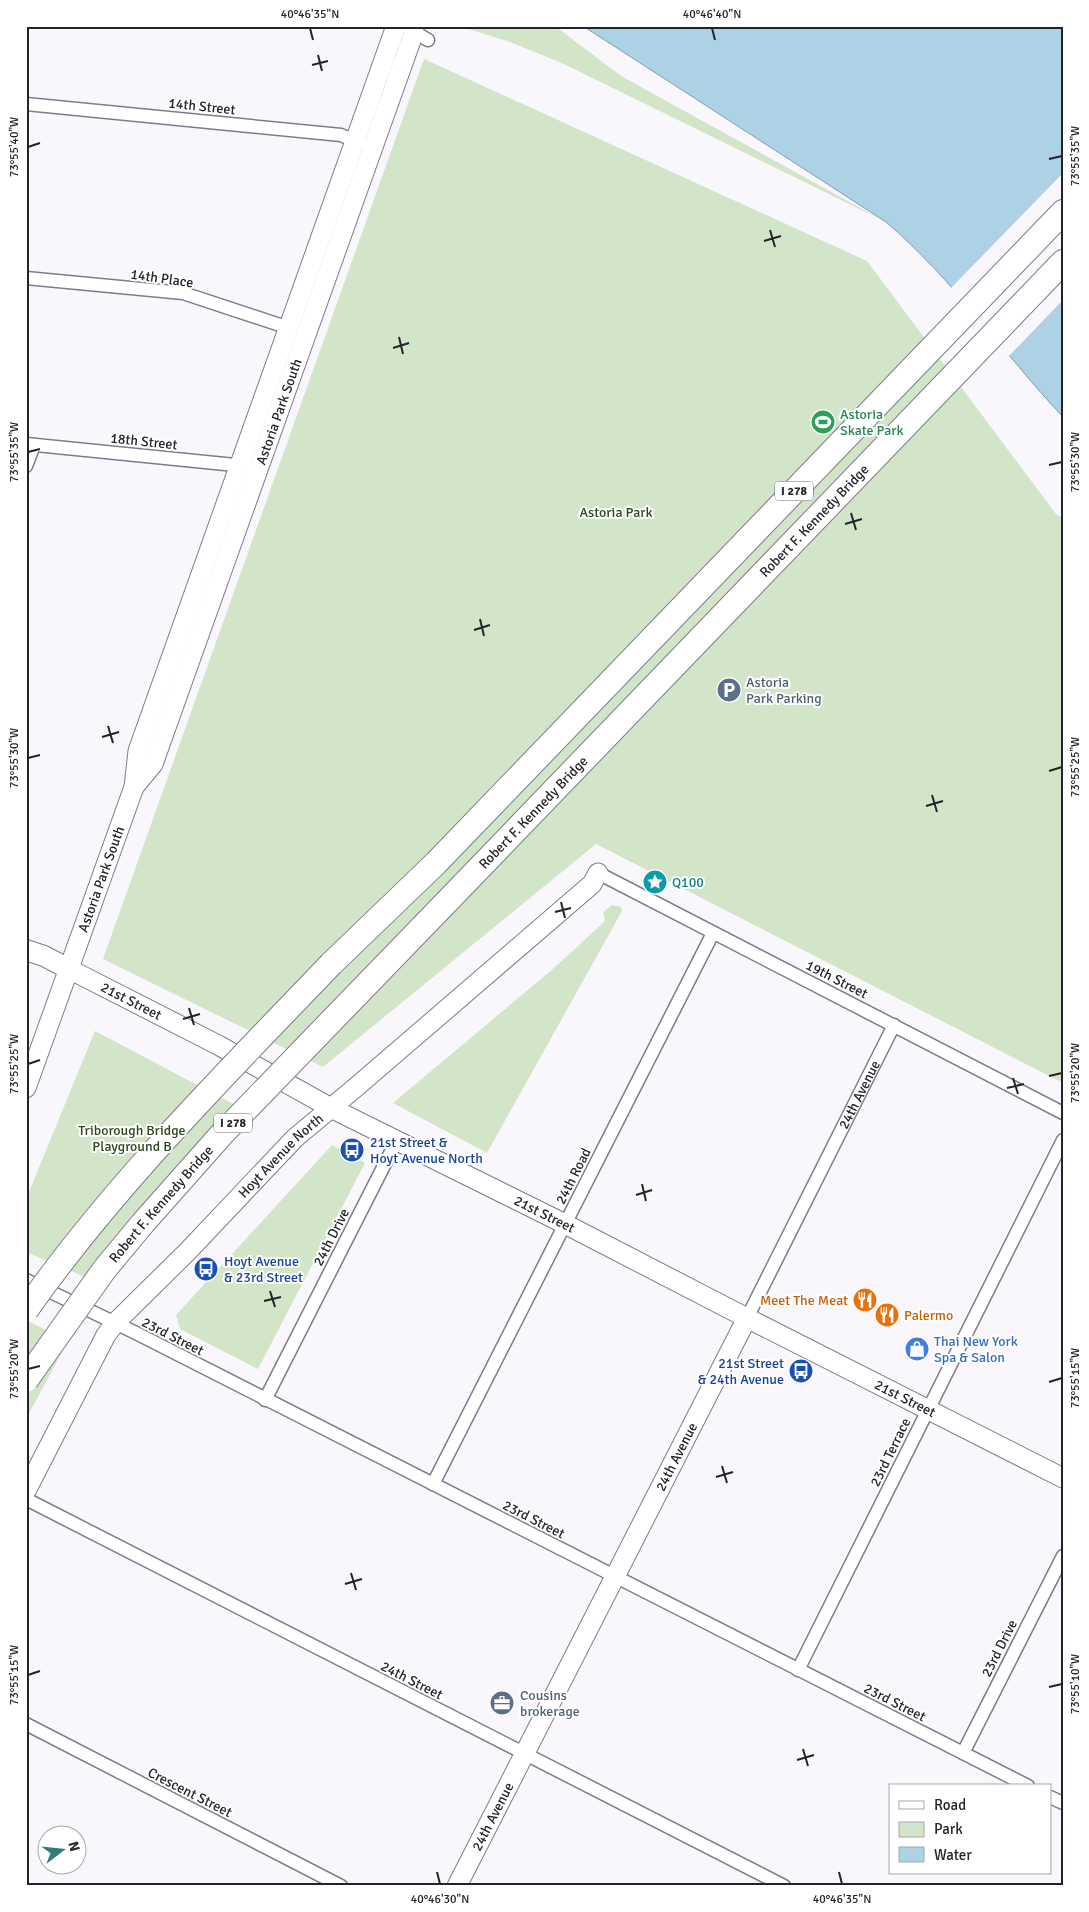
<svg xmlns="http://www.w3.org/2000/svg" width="1089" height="1912" font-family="Signika,sans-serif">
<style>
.green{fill:#d2e5c8}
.water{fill:#add1e5;stroke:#849cad}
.pier{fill:#f9f7fc}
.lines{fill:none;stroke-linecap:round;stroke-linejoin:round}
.street-casing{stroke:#807a8d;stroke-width:15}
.secondary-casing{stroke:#807a8d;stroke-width:21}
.primary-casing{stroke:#807a8d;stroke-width:22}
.highway-casing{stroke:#807a8d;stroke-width:26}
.street{stroke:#fff;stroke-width:12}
.secondary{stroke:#fff;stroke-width:19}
.primary{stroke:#fff;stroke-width:20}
.highway{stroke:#fff;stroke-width:24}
.highway-bridge-casing{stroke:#807a8d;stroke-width:26;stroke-linecap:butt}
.highway-bridge{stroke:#fff;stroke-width:24}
.ticks{fill:none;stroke:#24222a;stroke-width:2}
.labels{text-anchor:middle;stroke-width:4;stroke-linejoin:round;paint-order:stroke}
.shield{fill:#fff;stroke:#66646a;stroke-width:1}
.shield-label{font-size:12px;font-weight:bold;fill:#24222a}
.street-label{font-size:14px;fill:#24222a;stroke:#fff}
.leisure-label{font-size:14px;fill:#27864d;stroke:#fff;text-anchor:start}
.park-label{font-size:14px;fill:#2b461a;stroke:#fff}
.service-label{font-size:14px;fill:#4e5e75;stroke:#fff;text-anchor:start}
.culture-label{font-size:14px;fill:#0d838f;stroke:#fff;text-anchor:start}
.transit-label{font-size:14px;fill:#164399;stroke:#fff;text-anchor:start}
.food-label{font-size:14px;fill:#c56008;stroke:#fff;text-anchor:end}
.shop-label{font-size:14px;fill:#366cbe;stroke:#fff;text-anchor:start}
.neatline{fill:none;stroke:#24222a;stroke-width:2}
.ticks-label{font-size:12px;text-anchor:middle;fill:#24222a}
</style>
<rect width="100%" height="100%" fill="#f9f7fc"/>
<!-- green -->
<path class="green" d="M459,26H555L621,76L886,222L564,64L510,42Z
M424,59L867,261L1056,514L1063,518V1083L596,844L323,1067L103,959Z
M612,905L621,907L622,911L487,1153L393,1103L554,968L605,921L603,912Z
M95,1031L256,1116L97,1282L26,1252V1199Z
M332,1145L365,1163L258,1369L180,1329L176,1315Z
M26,1320L68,1341L26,1419Z"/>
<!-- water -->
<path class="water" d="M583,26H1063V417C1003,353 953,279 886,222Z"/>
<!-- pier -->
<path class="pier" d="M1063,173V300L1007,358L950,289Z"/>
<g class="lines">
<defs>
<g id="street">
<path d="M409,29L428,40"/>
<path d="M26,104L341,135L361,144"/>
<path d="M26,278L183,293L289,328"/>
<path d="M26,444L245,466"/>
<path d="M26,466L34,445"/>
<path d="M598,873L1063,1113"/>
<path d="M26,1280L136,1333L1028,1786"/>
<path id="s1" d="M747,1318L894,1025"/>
<path d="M265,1400L397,1140"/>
<path d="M433,1484L713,933"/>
<path d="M26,1499L784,1886"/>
<path d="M798,1670L1063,1140"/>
<path d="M26,1724L341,1886"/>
<path d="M963,1753L1063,1556"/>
<path d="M1050,1797L1063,1803"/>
</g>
<g id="secondary">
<path id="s2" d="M134,787L153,764L414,32"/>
<path id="s3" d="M69,969L218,1045L331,1108L565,1224L747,1318L1063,1478"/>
<path id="s4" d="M26,1088L134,787L138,751L396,26"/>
<path id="s5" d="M26,1491L106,1335L115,1323L188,1251L295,1138L355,1088L592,884L598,873"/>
<path id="s6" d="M457,1886L747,1318"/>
</g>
<path id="primary" d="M26,950L44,956L69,969"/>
<g id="highway">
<path id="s7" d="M463,885L1063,262"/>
<path d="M331,964L436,863L1063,212"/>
</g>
</defs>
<!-- street casing -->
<use href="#street" class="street-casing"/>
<!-- secondary casing -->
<use href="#secondary" class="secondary-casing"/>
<!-- primary casing -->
<use href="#primary" class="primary-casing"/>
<!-- highway casing -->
<use href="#highway" class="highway-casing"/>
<!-- street -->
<use href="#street" class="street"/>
<!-- secondary -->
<use href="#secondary" class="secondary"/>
<!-- primary -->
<use href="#primary" class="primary"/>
<!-- highway -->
<use href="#highway" class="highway"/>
<defs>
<g id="highway-bridge">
<path d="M26,1310C115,1184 225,1075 331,964"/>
<path id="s8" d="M26,1380L104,1270L143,1223L222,1134L463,885"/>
</g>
</defs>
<!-- highway-bridge casing -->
<use href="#highway-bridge" class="highway-bridge-casing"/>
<!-- highway-bridge -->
<use href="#highway-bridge" class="highway-bridge"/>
</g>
<!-- ticks -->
<path class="ticks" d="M310,28L313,40M712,28L715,40M318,55L322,71M312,65L328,61M28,147L40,143M1049,159L1062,156M770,230L775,247M764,241L781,236M399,337L403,354M393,348L409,343M28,452L40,449M1049,465L1062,462M851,513L856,530M845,524L862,519M480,619L484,636M474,630L490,625M108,726L113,743M102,737L119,732M28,758L40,755M1049,771L1062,767M932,795L937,812M926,806L943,801M561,902L565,918M555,912L571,908M189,1008L194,1025M183,1019L200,1014M28,1064L40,1060M1049,1076L1062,1073M1013,1078L1018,1094M1007,1088L1024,1084M642,1184L646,1201M636,1195L652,1190M270,1291L275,1307M264,1301L281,1297M28,1369L40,1366M1049,1382L1062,1378M722,1466L727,1483M716,1477L733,1472M351,1573L356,1590M345,1584L362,1579M28,1675L40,1671M1049,1687L1062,1684M803,1749L808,1766M797,1760L814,1755M437,1872L440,1884M839,1872L842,1884"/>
<!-- icons -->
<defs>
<symbol id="stadium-disc" viewBox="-11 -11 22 22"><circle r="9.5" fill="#2e9e5b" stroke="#fff"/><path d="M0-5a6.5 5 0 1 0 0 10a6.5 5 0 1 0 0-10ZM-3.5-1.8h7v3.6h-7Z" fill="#fff"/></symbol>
<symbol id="parking-disc" viewBox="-11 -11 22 22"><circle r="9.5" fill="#5c6f8a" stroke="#fff"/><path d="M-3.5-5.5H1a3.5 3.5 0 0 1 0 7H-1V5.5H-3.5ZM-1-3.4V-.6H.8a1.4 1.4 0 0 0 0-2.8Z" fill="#fff"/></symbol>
<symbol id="sight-disc" viewBox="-11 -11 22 22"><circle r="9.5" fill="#0f9aa8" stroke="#fff"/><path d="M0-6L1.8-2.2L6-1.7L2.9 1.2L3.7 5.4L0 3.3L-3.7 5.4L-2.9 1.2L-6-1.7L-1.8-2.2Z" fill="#fff"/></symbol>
<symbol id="bus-disc" viewBox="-11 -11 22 22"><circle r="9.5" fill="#1a4fb4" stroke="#fff"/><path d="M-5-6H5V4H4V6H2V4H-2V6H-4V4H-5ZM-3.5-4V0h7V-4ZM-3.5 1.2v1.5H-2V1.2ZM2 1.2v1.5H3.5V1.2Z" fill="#fff"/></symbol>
<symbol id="restaurant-disc" viewBox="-11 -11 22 22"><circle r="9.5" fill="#e8710a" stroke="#fff"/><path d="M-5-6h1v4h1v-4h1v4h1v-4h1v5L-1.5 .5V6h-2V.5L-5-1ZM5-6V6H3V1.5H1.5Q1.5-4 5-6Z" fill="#fff"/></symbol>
<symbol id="shop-disc" viewBox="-11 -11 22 22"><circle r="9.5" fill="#3f7fe0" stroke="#fff"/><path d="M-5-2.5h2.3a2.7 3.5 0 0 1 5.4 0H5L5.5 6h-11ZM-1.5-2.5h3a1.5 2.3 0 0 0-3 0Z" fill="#fff"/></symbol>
<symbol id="office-disc" viewBox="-11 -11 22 22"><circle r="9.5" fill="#5c6f8a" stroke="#fff"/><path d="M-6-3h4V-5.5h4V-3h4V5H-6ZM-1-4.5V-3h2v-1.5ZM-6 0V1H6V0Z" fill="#fff"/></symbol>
</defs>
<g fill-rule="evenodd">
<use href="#stadium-disc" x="809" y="408" width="28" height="28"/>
<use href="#parking-disc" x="715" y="676" width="28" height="28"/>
<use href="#sight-disc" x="641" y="868" width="28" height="28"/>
<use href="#bus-disc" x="338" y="1136" width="28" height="28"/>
<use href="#bus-disc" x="192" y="1255" width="28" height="28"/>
<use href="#restaurant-disc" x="851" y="1286" width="28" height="28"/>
<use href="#restaurant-disc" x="873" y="1301" width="28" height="28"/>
<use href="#shop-disc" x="903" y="1335" width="28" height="28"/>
<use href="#bus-disc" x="787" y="1357" width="28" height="28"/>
<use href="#office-disc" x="488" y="1689" width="28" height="28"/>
</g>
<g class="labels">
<!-- shield labels -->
<g class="shield">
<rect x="775" y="481.5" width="38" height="19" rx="4"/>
<rect x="214" y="1113.5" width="38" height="19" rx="4"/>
</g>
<g class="shield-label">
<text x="794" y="495">I 278</text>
<text x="233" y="1127">I 278</text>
</g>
<!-- street labels -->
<g class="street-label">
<text transform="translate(202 106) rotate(6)" y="5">14th Street</text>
<text transform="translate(162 278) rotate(8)" y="5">14th Place</text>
<text dy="5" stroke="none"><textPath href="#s2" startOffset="404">Astoria Park South</textPath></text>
<text transform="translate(144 441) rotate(6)" y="5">18th Street</text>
<text dy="5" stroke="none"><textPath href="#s7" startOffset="506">Robert F. Kennedy Bridge</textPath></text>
<text dy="5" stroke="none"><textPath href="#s7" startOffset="101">Robert F. Kennedy Bridge</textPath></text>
<text dy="5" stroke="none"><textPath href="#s4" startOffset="222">Astoria Park South</textPath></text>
<text transform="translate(837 979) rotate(27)" y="5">19th Street</text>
<text dy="5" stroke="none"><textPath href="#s3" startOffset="70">21st Street</textPath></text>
<text dy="5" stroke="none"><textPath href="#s1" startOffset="250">24th Avenue</textPath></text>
<text dy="5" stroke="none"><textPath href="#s5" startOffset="426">Hoyt Avenue North</textPath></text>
<text transform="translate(573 1176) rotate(-63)" y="5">24th Road</text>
<text dy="5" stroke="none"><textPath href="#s8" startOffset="222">Robert F. Kennedy Bridge</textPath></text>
<text dy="5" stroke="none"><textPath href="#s3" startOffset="535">21st Street</textPath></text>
<text transform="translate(331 1237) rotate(-63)" y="5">24th Drive</text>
<text transform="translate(173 1336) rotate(27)" y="5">23rd Street</text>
<text dy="5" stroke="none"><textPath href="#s3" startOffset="940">21st Street</textPath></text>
<text transform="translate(890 1452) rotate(-64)" y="5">23rd Terrace</text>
<text dy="5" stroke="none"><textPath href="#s6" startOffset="482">24th Avenue</textPath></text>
<text transform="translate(534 1519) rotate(27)" y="5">23rd Street</text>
<text transform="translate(999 1648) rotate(-63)" y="5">23rd Drive</text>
<text transform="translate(412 1680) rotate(27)" y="5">24th Street</text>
<text transform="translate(895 1702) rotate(27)" y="5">23rd Street</text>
<text transform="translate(190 1792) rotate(27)" y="5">Crescent Street</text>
<text dy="5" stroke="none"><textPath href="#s6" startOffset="78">24th Avenue</textPath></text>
</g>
<!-- leisure labels -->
<g class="leisure-label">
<text x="840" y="419">Astoria<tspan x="840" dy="16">Skate Park</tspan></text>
</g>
<!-- park labels -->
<g class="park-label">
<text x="616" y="517">Astoria Park</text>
<text x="132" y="1135">Triborough Bridge<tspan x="132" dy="16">Playground B</tspan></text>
</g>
<!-- service labels -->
<g class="service-label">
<text x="746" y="687">Astoria<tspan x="746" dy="16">Park Parking</tspan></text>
<text x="520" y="1700">Cousins<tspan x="520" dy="16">brokerage</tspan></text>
</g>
<!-- culture labels -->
<g class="culture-label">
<text x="672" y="887">Q100</text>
</g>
<!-- transit labels -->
<g class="transit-label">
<text x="370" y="1147">21st Street &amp;<tspan x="370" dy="16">Hoyt Avenue North</tspan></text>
<text x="224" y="1266">Hoyt Avenue<tspan x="224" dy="16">&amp; 23rd Street</tspan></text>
<text x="784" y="1368" text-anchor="end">21st Street<tspan x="784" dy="16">&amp; 24th Avenue</tspan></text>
</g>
<!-- food labels -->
<g class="food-label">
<text x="848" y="1305">Meet The Meat</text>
<text x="904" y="1320" text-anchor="start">Palermo</text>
</g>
<!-- shop labels -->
<g class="shop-label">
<text x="934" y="1346">Thai New York<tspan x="934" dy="16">Spa &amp; Salon</tspan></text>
</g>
</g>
<!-- border -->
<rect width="1089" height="1912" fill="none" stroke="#ffffff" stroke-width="55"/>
<!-- legend -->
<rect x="889" y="1784" width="162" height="90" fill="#ffffff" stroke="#a7a7aa"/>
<rect x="899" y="1801" width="25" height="8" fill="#ffffff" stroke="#a7a7aa"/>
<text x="934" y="1810" font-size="15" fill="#24222a">Road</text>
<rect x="899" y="1822" width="25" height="15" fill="#d2e5c8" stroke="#a7a7aa"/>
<text x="934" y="1834" font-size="15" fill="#24222a">Park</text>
<rect x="899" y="1847" width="25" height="15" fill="#add1e5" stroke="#a7a7aa"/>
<text x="934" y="1860" font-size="15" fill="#24222a">Water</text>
<!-- north arrow -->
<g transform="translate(62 1850) rotate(74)"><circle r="24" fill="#ffffff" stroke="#a7a7aa"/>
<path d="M0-4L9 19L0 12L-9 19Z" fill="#337c7c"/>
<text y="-8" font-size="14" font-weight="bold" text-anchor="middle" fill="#24222a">N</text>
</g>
<rect x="28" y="28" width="1034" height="1856" class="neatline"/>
<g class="ticks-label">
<text x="310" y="18">40°46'35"N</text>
<text x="712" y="18">40°46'40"N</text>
<text transform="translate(14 147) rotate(-90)" y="4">73°55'40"W</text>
<text transform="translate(1075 156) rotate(-90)" y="4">73°55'35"W</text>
<text transform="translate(14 452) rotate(-90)" y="4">73°55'35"W</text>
<text transform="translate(1075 462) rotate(-90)" y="4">73°55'30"W</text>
<text transform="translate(14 758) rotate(-90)" y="4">73°55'30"W</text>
<text transform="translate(1075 767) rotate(-90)" y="4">73°55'25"W</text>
<text transform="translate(14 1064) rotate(-90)" y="4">73°55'25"W</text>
<text transform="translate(1075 1073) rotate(-90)" y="4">73°55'20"W</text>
<text transform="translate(14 1369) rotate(-90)" y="4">73°55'20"W</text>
<text transform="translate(1075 1378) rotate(-90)" y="4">73°55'15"W</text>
<text transform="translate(14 1675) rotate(-90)" y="4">73°55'15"W</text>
<text transform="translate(1075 1684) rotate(-90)" y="4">73°55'10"W</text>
<text x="440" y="1903">40°46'30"N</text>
<text x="842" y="1903">40°46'35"N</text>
</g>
</svg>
